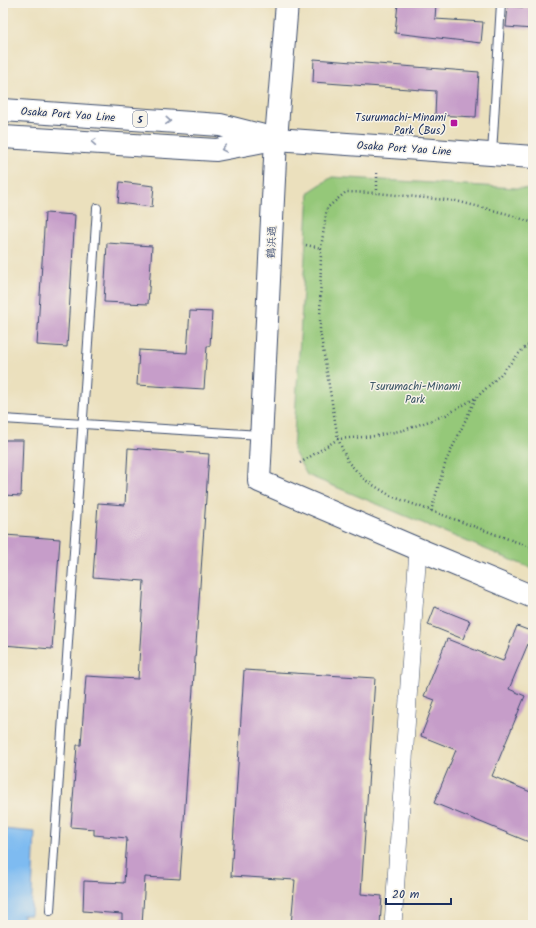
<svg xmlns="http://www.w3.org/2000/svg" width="536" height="928" font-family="Kalam,'Klee One',sans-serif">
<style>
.green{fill:#95c879;stroke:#587c6c}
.water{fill:#7ebbf1;stroke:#4c75a8}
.building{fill:#c69dc9}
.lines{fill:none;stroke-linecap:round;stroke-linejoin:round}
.lane-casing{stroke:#3a4a6c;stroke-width:10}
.street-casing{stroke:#3a4a6c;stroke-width:18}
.secondary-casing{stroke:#3a4a6c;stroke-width:24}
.primary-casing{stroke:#3a4a6c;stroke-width:24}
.path{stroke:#3a4a6c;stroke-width:2.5;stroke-dasharray:1 3;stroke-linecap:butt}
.lane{stroke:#fff;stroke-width:8}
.street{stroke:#fff;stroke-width:17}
.secondary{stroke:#fff;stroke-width:22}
.primary{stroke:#fff;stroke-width:22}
.oneway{stroke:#8d97ae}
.poi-dot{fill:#b5179e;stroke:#f7f3e8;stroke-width:1.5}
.labels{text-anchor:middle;stroke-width:3;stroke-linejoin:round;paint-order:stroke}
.shield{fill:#f7f3e8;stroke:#5d6a87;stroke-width:1}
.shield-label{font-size:10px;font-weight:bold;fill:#1b2f5e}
.street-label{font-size:11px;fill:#1b2f5e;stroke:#f7f3e8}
.poi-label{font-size:11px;fill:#1b2f5e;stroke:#f7f3e8;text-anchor:end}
.park-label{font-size:11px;fill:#3a5565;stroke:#f7f3e8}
</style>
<rect width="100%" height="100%" fill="#f7f3e8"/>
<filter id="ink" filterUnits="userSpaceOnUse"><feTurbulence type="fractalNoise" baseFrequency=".025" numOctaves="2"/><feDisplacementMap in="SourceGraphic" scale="8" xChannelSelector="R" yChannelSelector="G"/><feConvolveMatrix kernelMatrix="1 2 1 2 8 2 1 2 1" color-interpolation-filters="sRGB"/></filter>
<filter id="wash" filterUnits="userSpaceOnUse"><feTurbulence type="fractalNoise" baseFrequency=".012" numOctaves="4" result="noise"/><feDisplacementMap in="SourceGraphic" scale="16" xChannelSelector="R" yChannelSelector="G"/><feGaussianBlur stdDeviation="0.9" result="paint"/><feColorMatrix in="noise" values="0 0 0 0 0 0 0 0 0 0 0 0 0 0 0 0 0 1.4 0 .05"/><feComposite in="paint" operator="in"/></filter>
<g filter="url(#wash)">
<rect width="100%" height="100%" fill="#ebe0bd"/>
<!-- green -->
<path class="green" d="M332,177L533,189V569L307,475L293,450L309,192Z"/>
<!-- water -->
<path class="water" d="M3,829L35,832L31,915H22L23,917L31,923L30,925H3Z"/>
<g id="blocks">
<!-- building -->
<path class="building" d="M398,3H436L435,19L483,22L481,43L395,33Z
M508,6L533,8V29L506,27Z
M314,59L479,72L476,117L435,115L436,91L313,82Z
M120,182L154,186L152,207L118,203Z
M45,213L75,215L67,347L37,345Z
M107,243L152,246L148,304L104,302Z
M190,311L212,312L210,346H207L204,389L137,385L139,350L187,353Z
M3,440H23L21,496L3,495Z
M128,448L209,454L180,879L145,877L142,925H122V914L83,911L84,881L124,883L127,838L94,835V829L71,827L77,745H81L86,676L138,679L144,581L93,577L98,503L125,505Z
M5,535L60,539L52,649L3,645V561Z
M435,607L470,621L463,639L428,625Z
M517,626L533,632L509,689L525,696L492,776L533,793V832L529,842L434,803L456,750L421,736L435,700L424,696L447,639L503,661Z
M244,670L375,678L361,894L382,896L380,925H291L295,880L231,876Z"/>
</g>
</g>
<g filter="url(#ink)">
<use href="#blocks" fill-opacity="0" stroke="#3a4a6c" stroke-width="1"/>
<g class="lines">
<defs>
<path id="lane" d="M492,154L501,3
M3,419L261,435
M50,911L97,208"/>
<path id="street" d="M393,925L418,549"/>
<path id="secondary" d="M287,3L276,139L259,481L418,549L533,597"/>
<path id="primary" d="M3,110L220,125L276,139L533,157
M3,137L216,150L269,140"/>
</defs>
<!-- lane casing -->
<use href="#lane" class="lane-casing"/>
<!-- street casing -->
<use href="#street" class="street-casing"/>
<!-- secondary casing -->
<use href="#secondary" class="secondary-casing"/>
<!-- primary casing -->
<use href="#primary" class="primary-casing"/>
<!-- path -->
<path class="path" d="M377,173V193
M533,223L508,214L456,201L377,193L346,192L327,208L321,248L320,331L338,439L348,462L365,480L391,496L533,548
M306,245L321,248
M300,463L338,439L375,436L404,430L446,415L477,397L500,375L523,349L533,342
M431,511L446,461L476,398"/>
<!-- lane -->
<use href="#lane" class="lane"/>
<!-- street -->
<use href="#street" class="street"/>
<!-- secondary -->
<use href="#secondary" class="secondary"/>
<!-- primary -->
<use href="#primary" class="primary"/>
</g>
<!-- one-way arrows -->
<defs><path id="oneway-chevron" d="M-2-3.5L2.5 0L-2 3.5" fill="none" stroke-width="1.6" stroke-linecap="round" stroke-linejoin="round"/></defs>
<g class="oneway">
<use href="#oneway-chevron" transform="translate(168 121) rotate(4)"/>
<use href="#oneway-chevron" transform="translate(94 142) rotate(-176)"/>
<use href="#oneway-chevron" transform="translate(224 149) rotate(170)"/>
</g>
</g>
<!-- markers -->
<rect class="poi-dot" x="450" y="119" width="8" height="8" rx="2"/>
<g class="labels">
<!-- shield labels -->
<rect class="shield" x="133" y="111" width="14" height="16" rx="3"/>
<g class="shield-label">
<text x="140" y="123">5</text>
</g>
<!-- street labels -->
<g class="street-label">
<text transform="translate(68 114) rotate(4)" y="4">Osaka Port Yao Line</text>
<text transform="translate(404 148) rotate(4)" y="4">Osaka Port Yao Line</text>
<text transform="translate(271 242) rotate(-87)" y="4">鶴浜通</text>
</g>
<!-- poi labels -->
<g class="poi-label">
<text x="446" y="121">Tsurumachi-Minami<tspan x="446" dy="13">Park (Bus)</tspan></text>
</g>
<!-- park labels -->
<g class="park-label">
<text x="415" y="390">Tsurumachi-Minami<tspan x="415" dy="13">Park</tspan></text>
</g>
</g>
<!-- margin -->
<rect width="536" height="928" fill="none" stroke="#f7f3e8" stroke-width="16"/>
<!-- scale -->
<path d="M386 898v6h65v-6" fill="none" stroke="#1b2f5e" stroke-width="2"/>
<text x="392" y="898" font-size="12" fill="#1b2f5e" stroke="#f7f3e8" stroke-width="3" paint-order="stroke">20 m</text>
</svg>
